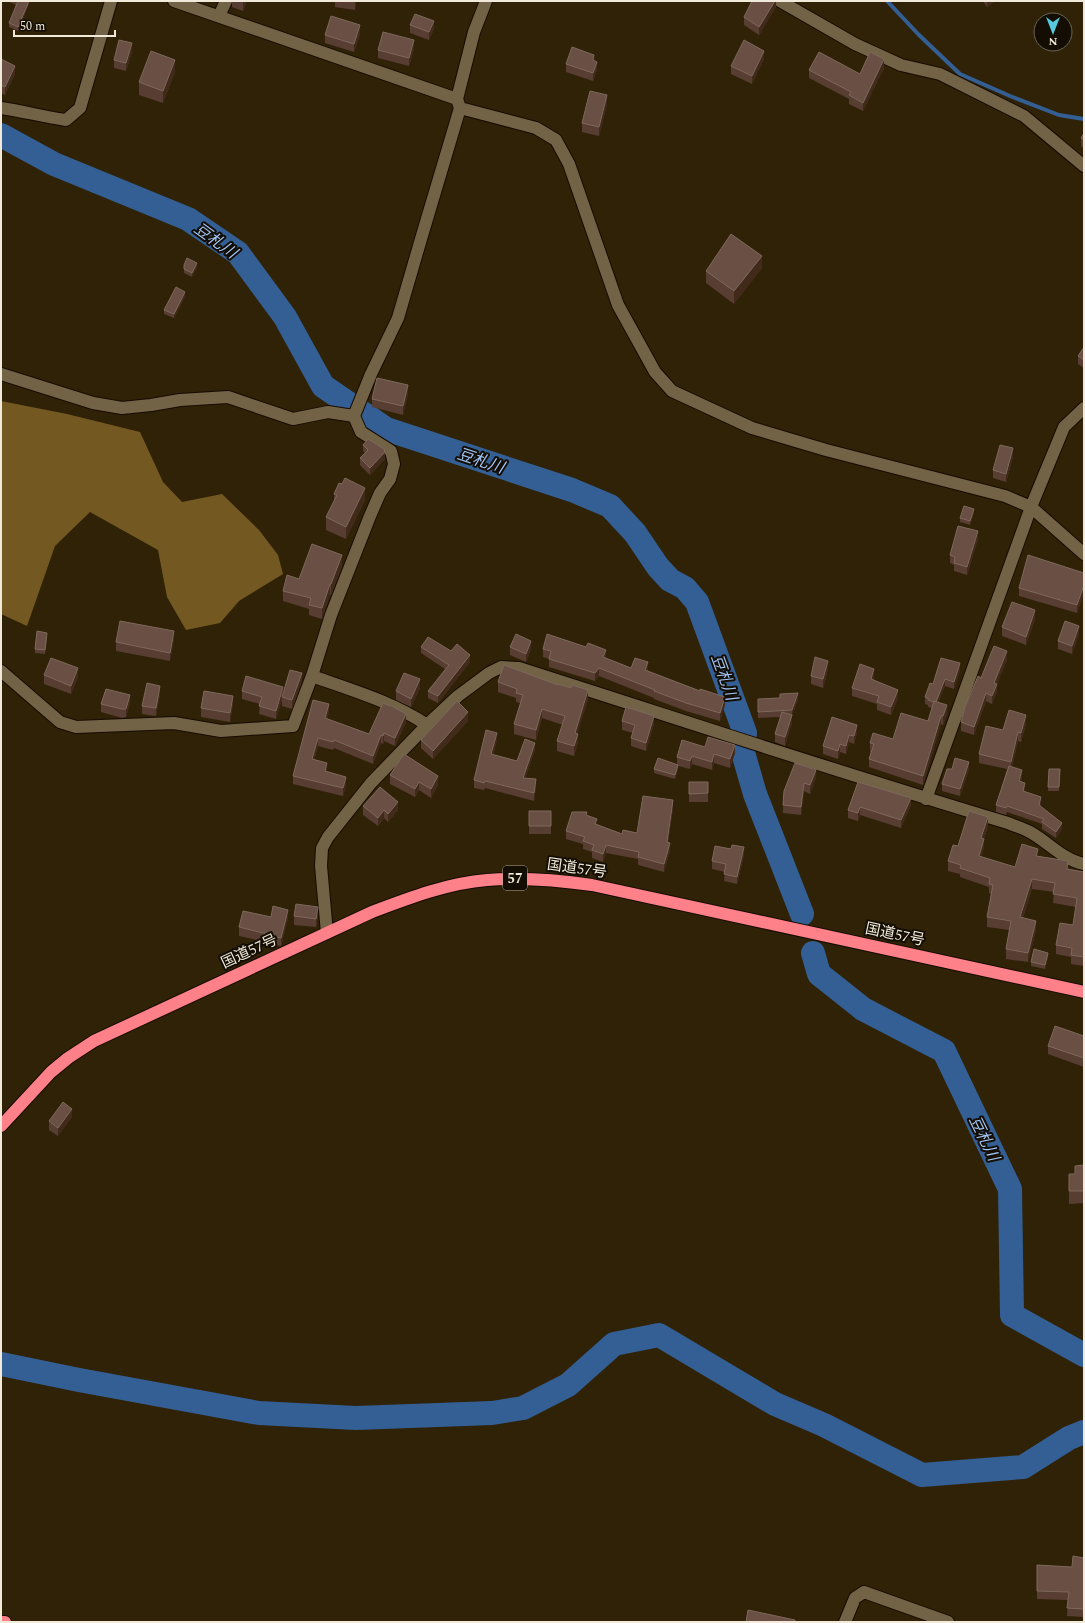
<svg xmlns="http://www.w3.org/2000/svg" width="1085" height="1623" font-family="Spectral,'Noto Sans JP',serif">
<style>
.forest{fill:#745821}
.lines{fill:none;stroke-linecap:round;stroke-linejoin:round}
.stream{stroke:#335f95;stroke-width:4}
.river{stroke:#335f95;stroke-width:24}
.minor-casing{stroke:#170b00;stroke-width:14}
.highway-casing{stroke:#170b00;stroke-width:14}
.minor{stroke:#726347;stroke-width:12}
.highway{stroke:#fe8089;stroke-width:12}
.wall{fill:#583d33}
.shaded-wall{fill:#412a1a}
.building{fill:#694f44;stroke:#7e685c}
.labels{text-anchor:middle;stroke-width:4;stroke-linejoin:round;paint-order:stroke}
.shield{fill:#130d04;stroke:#aea799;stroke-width:1}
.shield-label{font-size:14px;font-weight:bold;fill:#f1e9d9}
.street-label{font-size:15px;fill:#f1e9d9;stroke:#130d04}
.water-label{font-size:16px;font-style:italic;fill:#a1c6f6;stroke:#130d04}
</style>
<rect width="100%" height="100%" fill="#2f2207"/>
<!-- forest -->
<path class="forest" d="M1,401L67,414L140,432L163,482L182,502L222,494L259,530L278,555L283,574L239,601L220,623L186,630L167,597L158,550L90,512L55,546L27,626L1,614Z"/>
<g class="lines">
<!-- stream -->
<path class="stream" d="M887,1L919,35L960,74L1010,96L1059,115L1084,119"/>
<!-- river -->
<path class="river" d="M1,135L54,164L188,219L238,253L285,317L323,386L386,429L572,490L610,506L635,533L658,567L670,580L685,588L697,602L745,733L742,749L755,794L802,914
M813,953L819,974L863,1009L944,1051L1010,1189L1012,1315L1084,1355
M1,1364L79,1380L259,1413L356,1418L492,1413L523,1408L568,1385L614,1344L659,1335L775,1404L824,1425L922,1475L1023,1467L1069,1438L1084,1432"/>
<defs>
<path id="minor" d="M174,1L457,99
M780,1L855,44L901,65L940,74L1024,116L1084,166
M219,16L226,1
M1,108C23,111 44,117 66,120L80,108L111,1
M460,108L536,128L556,140L569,164L618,305L655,372L672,391L752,428L826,450L1005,496L1031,507L1084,554
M1,374L93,403L122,408L151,405L180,400L228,397L293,419L328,412L354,416
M1,671L60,722L76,727L174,723L221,731L293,726L312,676L331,615L370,516L380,493L390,479L394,464L391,451L361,432L354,416L371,374L398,318L421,239L460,108L457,99L474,32L486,1
M312,676C351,690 393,702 427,725
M926,799L1031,507L1064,427L1084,408
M327,933L321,866L322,848L328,837L371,783L427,725L458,696L489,673L501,667L519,668C682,720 844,774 1008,823C1015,826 1023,828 1030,832C1048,842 1063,860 1084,864
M845,1622L855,1598L864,1592L948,1622"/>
<path id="highway" d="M1,1126L51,1072L68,1058L94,1041L372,912C409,898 448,883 487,880C522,877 557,880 592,885L1084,992
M1,1622H5"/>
</defs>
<!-- minor casing -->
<use href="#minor" class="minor-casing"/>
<!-- highway casing -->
<use href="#highway" class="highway-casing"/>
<!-- minor -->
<use href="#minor" class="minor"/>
<!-- highway -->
<use href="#highway" class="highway"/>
</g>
<!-- wall -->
<path class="wall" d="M7,1H30L18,31L9,27V23L16,5Z
M232,1H247L243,11L232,7Z
M335,1H356L355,10L335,7Z
M776,1V7L759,35L744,25V17Z
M983,1H995L987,7Z
M410,25L434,29L429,40L410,33Z
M360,34L354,52L325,43V35Z
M414,49L409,66L378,58V50Z
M132,52L126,71L114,68V60Z
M1,59L15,74L5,95L1,93Z
M764,59L752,84L731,74V66Z
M594,61L597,70L593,81L566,72V64Z
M884,68L863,111L849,104V99L809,78V70L860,74Z
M175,72L163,103L139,95V82Z
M607,104L599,136L582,132V123Z
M1084,133V149L1081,146V138Z
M184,265L197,267L192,277L184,273Z
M762,268L734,304L706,283V271Z
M185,296L174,318L164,314V310Z
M1084,347V368L1078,364V356Z
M408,393L403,415L372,407V399Z
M363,445L385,459L370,475L360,465V458L365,453L363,451Z
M1013,457L1006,482L993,478V470Z
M334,494L365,500L346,539L326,530V517L334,501Z
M974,513L970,525L960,522V518Z
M978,539L967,575L954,571V565L950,563V555Z
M342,566L331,595L330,594L322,619L309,615V609L283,601V591L299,579Z
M1084,573V593L1077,613L1019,596V588Z
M1035,619L1026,645L1002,636V627Z
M1079,634L1072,654L1058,649V641Z
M47,637L45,654L35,653V649Z
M174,639L170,661L116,651V642Z
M421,647L470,662L438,703L428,698V691L445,669L421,653Z
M510,647L531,649L526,662L510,655Z
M543,649L605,658L631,668L648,670L647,671L725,705L720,721L686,711L654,699V698L599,676L595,681L549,667V659L543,657Z
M1007,660L997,684V692L992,704L986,701L974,735L961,731V722L981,678Z
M828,669L823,688L811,684V676Z
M960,670L954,689L945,686L938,703L947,714L943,725L941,724L923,785L869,767V759L871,752H870V743L893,739L928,721L932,708L928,707V705L925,704V697L933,684Z
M44,675L78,677L71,694L44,684Z
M874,678V680L898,698L891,715L877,710V704L852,696V688Z
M302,681L292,709L282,706V699L276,719L259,714L260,704L242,699V691L283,694Z
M498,682L588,700L577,733L578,743L574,756L557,751V741L563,725L542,718L536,740L514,734V724L520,703L516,702V698L498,692Z
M420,688L411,707L396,700V691Z
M160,694L156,716L142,714V706Z
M758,699H798L792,716V723L785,746L775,742V734L780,717L758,718Z
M130,703L126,717L122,718L101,712V704Z
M233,704L230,722L201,717V708Z
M329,712L327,719L369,734L406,722L395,746L384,741L383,744L381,743L373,764L334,748L333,750L318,746L314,760L327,771L346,785L343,796L293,784V776Z
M832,717L857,733L854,744L849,742L846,754L840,752L838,759L823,754V746Z
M468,721L433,759L421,748V740Z
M622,721L654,724L646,751L631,746V738L633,733L622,730Z
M1026,724L1021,742L1018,741L1012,767L1022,777L1021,782L1025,790V792L1041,804L1040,807L1062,829L1056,838L1042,829V824L1007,812L1006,815L996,812V805L1007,769L979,763V754L1003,730Z
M497,740L493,755L517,761L535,750L525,778L536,787L534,801L485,788L484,790L474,788V780Z
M705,747L735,753L730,768L714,763L712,770L692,764L690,769L678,766V769L675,779L654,773V769L677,764V757Z
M969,769L960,796L942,791V784Z
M1049,769H1060L1059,791H1048Z
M390,775L438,785L431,798L419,790L415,797L390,784Z
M816,778L810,794L804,791L801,815L783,813V805L784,791Z
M689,782H708V802H689Z
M858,782L911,805L901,828L860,815L858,821L848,818V810Z
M363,806L398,810L388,822L384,818L378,826L363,815Z
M673,808L668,842L670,851L664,872L638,865V859L606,853L603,862L592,858V852L583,849V844L566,839V831L587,815L597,824L622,834L637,833Z
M529,811H551V834H529Z
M988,826L984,839V848L981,857L1015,867L1038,856L1068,869L1084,872V966L1071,964V957L1056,954V945L1073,925L1076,907L1053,903L1054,892L1032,889L1023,918L1036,930L1028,962L1006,959V949L1009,930L987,927V917L991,894L989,893V887L960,877V874L948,871V861L958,846Z
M744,855L737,884L724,881L725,872L712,869V861Z
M294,916H318L316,927L294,925Z
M271,917L288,918L281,946L267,944V942L239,936V927Z
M1048,957L1045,969L1031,966V962Z
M1084,1036V1067L1048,1054V1046Z
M72,1117L58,1136L49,1130V1121Z
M1084,1165V1203L1069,1204V1174H1075Z
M1084,1558V1617L1067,1616L1068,1600L1037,1599V1591Z"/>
<!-- shaded-wall -->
<path class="shaded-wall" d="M29,1H30L18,31V27Z
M244,1H247L243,11V2Z
M355,1H356L355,10Z
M775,1H776V7L759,35V27Z
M987,1H995L987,7Z
M434,21V29L429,40V32Z
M360,25V34L354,52V44Z
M414,40V49L409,66V58Z
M132,43V52L126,71V63Z
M764,51V59L752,84V76Z
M884,59V68L863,111V103Z
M175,60V72L163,103V91Z
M597,62V70L593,81V73Z
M15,66V74L5,95V87Z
M607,95V104L599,136V127Z
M762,256V268L734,304V291Z
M197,263V267L192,277V273Z
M185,292V296L174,318V314Z
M408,385V393L403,415V406Z
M1013,448V457L1006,482V474Z
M385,452V459L370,475V468Z
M365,488V500L346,539V527Z
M974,509V513L970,525V521Z
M978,531V539L967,575V567Z
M342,555V566L331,595V584Z
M330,584V594L322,619V608Z
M1084,585V593L1077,613V605Z
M1035,610V619L1026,645V637Z
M1079,626V634L1072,654V646Z
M174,631V639L170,661V653Z
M531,641V649L526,662V654Z
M606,650V658L603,666V657Z
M1007,651V660L997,684V692L992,704V696L994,683Z
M470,655V662L438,703V696Z
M828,661V669L823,688V679Z
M648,662V670L645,678V670Z
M960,663V670L954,689V682Z
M78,668V677L71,694V686Z
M599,668V676L595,681V673Z
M874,669V678L871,688V679Z
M302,673V681L292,709V700Z
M420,679V688L411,707V699Z
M945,679V686L936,710V703Z
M160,686V694L156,716V708Z
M283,687V696L276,719V711Z
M588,690V700L575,742V733Z
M898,690V698L891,715V707Z
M798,693V699L792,716V710Z
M986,693V701L974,735V727Z
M130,695V703L126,717V709Z
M233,696V704L230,722V713Z
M725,697V705L720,721V713Z
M329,704V712L325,726V718Z
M947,705V714L943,725V716Z
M542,709V718L536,740V730Z
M468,712V721L433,759V751Z
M406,714V722L395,746V738Z
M792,715V723L785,746V737Z
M1026,715V724L1021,742V733Z
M654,716V724L646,751V743Z
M941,716V724L923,785V776Z
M857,725V733L854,744V736Z
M1018,732V741L1011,770V762Z
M384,733V741L383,744V736Z
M497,733V740L491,762V754Z
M578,734V743L574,756V746Z
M381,735V743L373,764V756Z
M849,735V742L846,754V746Z
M318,738V746L312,767V759Z
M535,743V750L523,785V778Z
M840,744V752L838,759V751Z
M735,745V753L730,768V759Z
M714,754V763L712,770V762Z
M692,756V764L690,769V761Z
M969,762V769L960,796V789Z
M327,763V771H325Z
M678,765V769L675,779V775Z
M816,770V778L810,794V785Z
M1022,770V777L1019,788V781Z
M438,776V785L431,798V789Z
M346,777V785L343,796V788Z
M536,779V787L534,801V793Z
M419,782V790L415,797V789Z
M804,783V791L801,815V807Z
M1025,783V790L1023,797V791Z
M1041,797V804L1039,812V805Z
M911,798V805L901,828V820Z
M673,800V808L667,850V842Z
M398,802V810L388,822V814Z
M860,807V815L858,821V813Z
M384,810V818L378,826V818Z
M988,817V826L981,848V838Z
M1062,823V829L1056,838V832Z
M984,839V848L979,865V856Z
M670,843V851L664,872V864Z
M606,845V853L603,862V854Z
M744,847V855L737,884V877Z
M1038,849V858L1036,856Z
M1032,879V889L1020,926V917Z
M318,907V916L316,927V919Z
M288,910V918L281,946V938Z
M1036,921V930L1028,962V953Z
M1048,953V957L1045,969V965Z
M72,1109V1117L58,1136V1128Z"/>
<!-- building -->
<path class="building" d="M17,1H29L18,27L9,23L18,1Z
M752,1H775L759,27L744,17Z
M415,14L434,21L429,32L410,25Z
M331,16L360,25L354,44L325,35Z
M383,32L414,40L409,58L378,50Z
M119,40L132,43L126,63L114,60Z
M744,40L764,51L752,76L731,66Z
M572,47L594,55L593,60L597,62L593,73L566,64Z
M151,51L175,60L163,91L139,82Z
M819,52L860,74L870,52L884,59L863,103L849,95L851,92L809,70Z
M1,59L15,66L5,87L1,85Z
M590,91L607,95L599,127L582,123Z
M1084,133V140L1081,138Z
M731,234L762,256L734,291L706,271Z
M187,258L197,263L192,273L184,269V265Z
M176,287L185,292L174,314L164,310Z
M1084,347V360L1078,356Z
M377,378L408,385L403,406L372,399Z
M368,439L384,449L385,452L370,468L360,458L368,450L363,445Z
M1000,445L1013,448L1006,474L993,470Z
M345,478L365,488L346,527L326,517L337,495L334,494L339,483L342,484Z
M964,506L974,509L970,521L960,518Z
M958,526L978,531L967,567L954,563L955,557L950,555Z
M312,544L342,555L331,584H330L322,608L309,605L311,598L283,591L287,575L299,579Z
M1028,555L1084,573V585L1077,605L1019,588Z
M1012,602L1035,610L1026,637L1002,627Z
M120,621L174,631L170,653L116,642Z
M1065,621L1079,626L1072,646L1058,641Z
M37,631L47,633L45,650L35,649Z
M516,634L531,641L526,654L510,647Z
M547,634L586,647L588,643L606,650L603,657L631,668L635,658L648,662L645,670L700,691V689L725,697L720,713L686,703L654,691L655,690L599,668L595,673L549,659L551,651L543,649Z
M428,637L451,651L457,644L470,655L438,696L428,691L449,665L421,647Z
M994,646L1007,651L994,683L997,684L992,696L986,693L974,727L961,722L965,707L978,676L981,678Z
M815,657L828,661L823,679L811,676Z
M51,658L78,668L71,686L44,675Z
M941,658L960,663L954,682L945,679L936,702L934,701V702L928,700V698L925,697L930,683L933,684Z
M860,664L874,669L871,679L898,690L891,707L877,702L879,696L852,688Z
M504,665L558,685V684L571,688L572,685L588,690L575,733L578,734L574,746L557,741L565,716L542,709L536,730L514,724L523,695L516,693L517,689L498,682Z
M290,670L302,673L292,700L282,697Z
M404,673L420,679L411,699L396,691Z
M246,676L283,687L276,711L259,706L262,697L242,691Z
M147,683L160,686L156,708L142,706Z
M106,689L130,695L126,709H122L101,704Z
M204,691L233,696L230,713L201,708Z
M798,693L792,710L758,712V699L780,698V694Z
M313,700L329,704L325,718L369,734L383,703L390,706V705L406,714L395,738L384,733L383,736L381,735L373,756L334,740L333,742L318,738L312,759L327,763L325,771L346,777L343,788L293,776Z
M457,701L468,712L433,751L421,740Z
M934,701L947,705L943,716H941L923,776L869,759L874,744L870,743L873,733L893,739L901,713L928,721Z
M626,707L654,716L646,743L631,738L635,725L622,721Z
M1009,710L1026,715L1021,733L1018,732L1011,762L979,754L986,726L1003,730Z
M782,712L792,715L785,737L775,734Z
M832,717L857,725L854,736L849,735L846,746L840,744L838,751L823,746Z
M486,730L497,733L491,754L517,761L525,739L535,743L523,778L536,779L534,793L485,781L484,783L474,780Z
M708,737L735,745L730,759L714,754L712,762L692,756L690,761L677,757L682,740L705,747Z
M404,754L438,776L431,789L419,782L415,789L390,775Z
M658,758L678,765L675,775L654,769Z
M955,758L969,762L960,789L942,784L947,769H952Z
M795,763L816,770L810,785L804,783L801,807L783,805L784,791Z
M1009,766L1022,770L1019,781L1025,783L1023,791L1041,797L1039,805L1062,823L1056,832L1042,822L1044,819L1007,806L1006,808L996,805Z
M1049,769H1060L1059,787H1048Z
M689,782H708V793L689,794Z
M858,782L911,798L901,820L860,807L858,813L848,810Z
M380,787L398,802L388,814L384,810L378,818L363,806Z
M643,796L673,800L667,842L670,843L664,864L638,857L639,852L606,845L603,854L592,850L594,845L583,841L585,837L566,831L572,812H587L586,815L597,819L595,824L622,834L623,830L637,833Z
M529,811H551V826H529Z
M969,811L988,817L981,838L984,839L979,856L1015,867L1022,844L1038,849L1036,856L1068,861L1067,869L1084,872V957L1071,955L1072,948L1056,945L1060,923L1073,925L1077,898L1053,894L1055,883L1032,879L1020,917L1036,921L1028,953L1006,949L1011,921L987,917L993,885L989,884L990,878L960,868L961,865L948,861L953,845L958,846Z
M732,845L744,847L737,877L724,874L726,864L712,861L715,846L731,849Z
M296,904L318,907L316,919L294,916Z
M273,906L288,910L281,938L267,935V934L239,927L243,911L271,917Z
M1034,949L1048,953L1045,965L1031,962Z
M1055,1026L1084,1036V1058L1048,1046Z
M63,1102L72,1109L58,1128L49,1121Z
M1084,1165V1191H1069V1174H1075V1166Z
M1073,1556L1084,1558V1609L1067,1608L1069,1592L1037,1591V1565L1072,1567Z
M748,1610L795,1620V1622H746Z"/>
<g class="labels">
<!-- shield labels -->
<rect class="shield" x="503" y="866" width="24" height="24" rx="3"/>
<g class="shield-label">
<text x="515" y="883">57</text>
</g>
<!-- street labels -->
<g class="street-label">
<text transform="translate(577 868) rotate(8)" y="5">国道57号</text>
<text transform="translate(895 934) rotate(12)" y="5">国道57号</text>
<text transform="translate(249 951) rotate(-25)" y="5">国道57号</text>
</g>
<!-- water labels -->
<g class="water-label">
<text transform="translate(216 240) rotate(36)" y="6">豆札川</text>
<text transform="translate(481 460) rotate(18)" y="6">豆札川</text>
<text transform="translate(725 677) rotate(70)" y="6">豆札川</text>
<text transform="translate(985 1138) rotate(64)" y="6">豆札川</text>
</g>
</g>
<!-- border -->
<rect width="1085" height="1623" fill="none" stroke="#f1e9d9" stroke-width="4"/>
<!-- north arrow -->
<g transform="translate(1053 32) rotate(180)"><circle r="19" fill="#130d04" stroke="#6c6559"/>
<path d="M0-3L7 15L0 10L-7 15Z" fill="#56c9e1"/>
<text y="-6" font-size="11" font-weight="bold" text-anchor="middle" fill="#f1e9d9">N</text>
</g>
<!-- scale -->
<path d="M14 30v6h101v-6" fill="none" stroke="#f1e9d9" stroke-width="2"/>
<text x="20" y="30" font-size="12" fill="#f1e9d9" stroke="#130d04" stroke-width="3" paint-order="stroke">50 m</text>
</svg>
